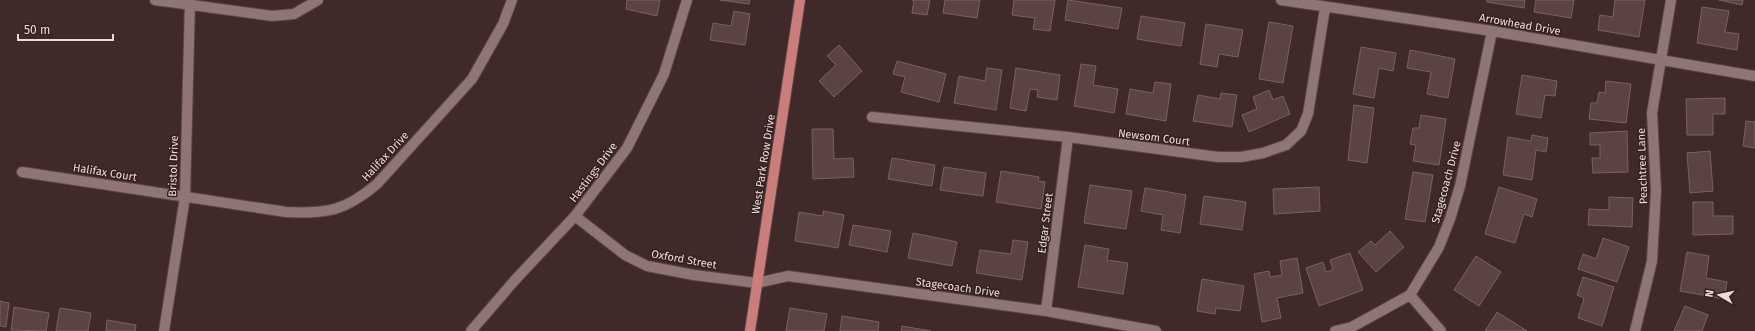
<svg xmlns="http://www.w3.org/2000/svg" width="1755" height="331" font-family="'Fira Sans',sans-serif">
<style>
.building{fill:#5b4342;stroke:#7a615f}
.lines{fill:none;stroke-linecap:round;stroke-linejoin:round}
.minor-casing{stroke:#584645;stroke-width:12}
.major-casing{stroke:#584645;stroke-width:12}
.minor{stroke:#8f7573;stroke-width:10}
.major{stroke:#ca7d7b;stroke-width:10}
.labels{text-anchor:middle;stroke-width:3;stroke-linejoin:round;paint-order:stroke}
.street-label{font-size:11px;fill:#eadbda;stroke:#35201f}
</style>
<rect width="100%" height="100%" fill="#3f2a29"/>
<!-- building -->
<path class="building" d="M627,0H660L657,16L626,9Z
M720,0H750L749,4Z
M912,0H930L927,15L912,13L914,0Z
M945,0H980L977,18L943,13Z
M1014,0H1055L1050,31L1033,29L1035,18L1012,15Z
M1068,0L1122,8L1118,29L1065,20Z
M1487,0H1525L1524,8L1487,2Z
M1536,0H1574L1571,18L1534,12Z
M1615,0H1645L1639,37L1598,30L1600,15L1613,17Z
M1719,0H1743L1742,5Z
M1702,7L1729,11L1725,32L1739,34L1737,50L1697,43Z
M734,11L750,14L745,45L710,40L713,23L731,26Z
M1141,16L1185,23L1181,46L1137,39Z
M1269,22L1293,26L1283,83L1259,79Z
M1206,24L1243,30L1238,57L1219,54L1217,67L1200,64Z
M839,45L862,71L834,97L819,81L836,65L827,56Z
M1361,47L1396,53L1393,71L1379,68L1374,98L1353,94Z
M1410,50L1455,59L1448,98L1427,94L1431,72L1407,68Z
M897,61L946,74L939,102L901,92L905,77L893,74Z
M1081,64L1096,66L1093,85L1118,89L1114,113L1074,106Z
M987,68L1002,70L996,110L954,103L959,76L985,81Z
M1016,68L1060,75L1057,100L1037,97L1038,90L1030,89L1026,111L1010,108Z
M1522,75L1557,81L1555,96L1545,95L1541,118L1516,114Z
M1606,81L1631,84L1626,123L1589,119L1591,103H1597L1599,92L1605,93Z
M1155,82L1171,84L1166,121L1126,114L1130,89L1153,93Z
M1269,90L1273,100L1283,96L1290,114L1249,132L1242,115L1257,109L1253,97Z
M1221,93L1237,95L1232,127L1193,121L1198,95L1220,99Z
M1725,98V114H1713V135H1687L1686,99Z
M1354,105L1374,108L1367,163L1348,160Z
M1421,115L1446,119L1439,165L1413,161L1416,145L1410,144L1413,128H1419Z
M1746,121L1755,122V148L1743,146Z
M812,129H833L834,159L853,158L854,177L813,179Z
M1627,131L1628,172L1593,173L1592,158H1600V145H1590V133Z
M1532,135L1548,138L1546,152L1536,150L1532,180L1503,175L1508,137L1531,141Z
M1710,151L1713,191L1690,193L1687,153Z
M892,158L935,165L932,186L888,179Z
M944,167L986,173L983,196L940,190Z
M1001,171L1039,177L1038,181L1045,182L1041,209L996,202Z
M1413,172L1433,175L1425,222L1405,219Z
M1090,185L1132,191L1126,229L1084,223Z
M1319,187L1320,211L1274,214L1273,189Z
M1499,187L1537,199L1532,217L1524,214L1515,243L1485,234Z
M1145,188L1186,195L1180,233L1161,230L1163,215L1141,211Z
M1204,196L1246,202L1242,230L1200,224Z
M1609,197L1633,198L1632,227L1588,225L1589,209L1609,210Z
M1693,202H1713V216H1733V234L1693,235Z
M823,211L844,215L838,248L795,241L799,212L823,216Z
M853,225L891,231L887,252L849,245Z
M1390,231L1404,247L1376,272L1358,252L1371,241L1375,245Z
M913,233L957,242L952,266L908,258Z
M1603,238L1629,247L1617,282L1578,269L1583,254L1596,259Z
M1013,240L1028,242L1022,280L976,273L980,250L1011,254Z
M1085,245L1109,249L1107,260L1128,263L1123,294L1078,287Z
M1687,252L1709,256L1706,278L1727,282L1724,299L1680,291Z
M1350,253L1363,290L1319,306L1306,268L1323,262L1326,272L1333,270L1330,260Z
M1476,256L1501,272L1479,306L1454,290Z
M1297,258L1303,293L1277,298L1281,318L1262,322L1254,274L1269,271L1270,277L1282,275L1280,261Z
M1583,277L1614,287L1602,326L1578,318L1584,298L1577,295Z
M1202,279L1244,286L1240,311L1216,308L1215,314L1197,311Z
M0,301L9,303L6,327L0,326Z
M1685,306L1708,315L1702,331H1674Z
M14,307L49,313L46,331L11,330Z
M60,308L91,313L88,331H56Z
M790,308L827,314L824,331H786Z
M1497,312L1527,331H1485Z
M842,316L879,322L878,331H840Z
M107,320L136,325L135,331H106Z
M902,326L931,331H901Z"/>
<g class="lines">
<defs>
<path id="minor" d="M155,0L272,16L294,14L318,0
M1281,0L1492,31L1755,76
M872,117L1068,137L1218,157H1241L1263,153L1286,145L1301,131L1308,114L1325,8
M22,172L286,212C327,214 345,211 377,184L472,79L503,24L512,0
M575,216L625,255L647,266L694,275L757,283L788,276L1046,311L1156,331
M1410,295L1441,331
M1046,311L1068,137
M164,331L185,197L190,0
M471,331L515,280L575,216L627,148L664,74L687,0
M1335,331L1352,327L1410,295L1439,247L1450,219L1460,186L1492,31
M1635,331L1652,261L1656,191L1652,113L1671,0"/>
<path id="major" d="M750,331L800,0"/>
</defs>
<!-- minor casing -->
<use href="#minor" class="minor-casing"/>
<!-- major casing -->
<use href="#major" class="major-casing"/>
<!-- minor -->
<use href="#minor" class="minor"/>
<!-- major -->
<use href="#major" class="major"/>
</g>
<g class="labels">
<!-- street labels -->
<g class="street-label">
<text transform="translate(1520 24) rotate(10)" y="4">Arrowhead Drive</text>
<text transform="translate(1154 137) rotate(7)" y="4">Newsom Court</text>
<text transform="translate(385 156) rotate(-47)" y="4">Halifax Drive</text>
<text transform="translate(763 164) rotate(-81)" y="4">West Park Row Drive</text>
<text transform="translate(173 166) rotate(-88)" y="4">Bristol Drive</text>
<text transform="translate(1642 166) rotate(-92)" y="4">Peachtree Lane</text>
<text transform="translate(105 172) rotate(9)" y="4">Halifax Court</text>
<text transform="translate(593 172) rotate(-53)" y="4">Hastings Drive</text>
<text transform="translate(1446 182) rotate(-75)" y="4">Stagecoach Drive</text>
<text transform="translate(1045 223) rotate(-83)" y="4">Edgar Street</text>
<text transform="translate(684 259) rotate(10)" y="4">Oxford Street</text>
<text transform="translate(958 287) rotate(8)" y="4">Stagecoach Drive</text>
</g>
</g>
<!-- north arrow -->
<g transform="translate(1719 295) rotate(279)" stroke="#35201f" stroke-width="3" paint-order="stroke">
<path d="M0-3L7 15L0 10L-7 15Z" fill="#eadbda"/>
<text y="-6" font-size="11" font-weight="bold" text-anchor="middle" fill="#eadbda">N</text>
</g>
<!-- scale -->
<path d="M18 34v6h95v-6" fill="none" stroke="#eadbda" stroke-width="2"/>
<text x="24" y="34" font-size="12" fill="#eadbda" stroke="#35201f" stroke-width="3" paint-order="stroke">50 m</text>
</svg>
